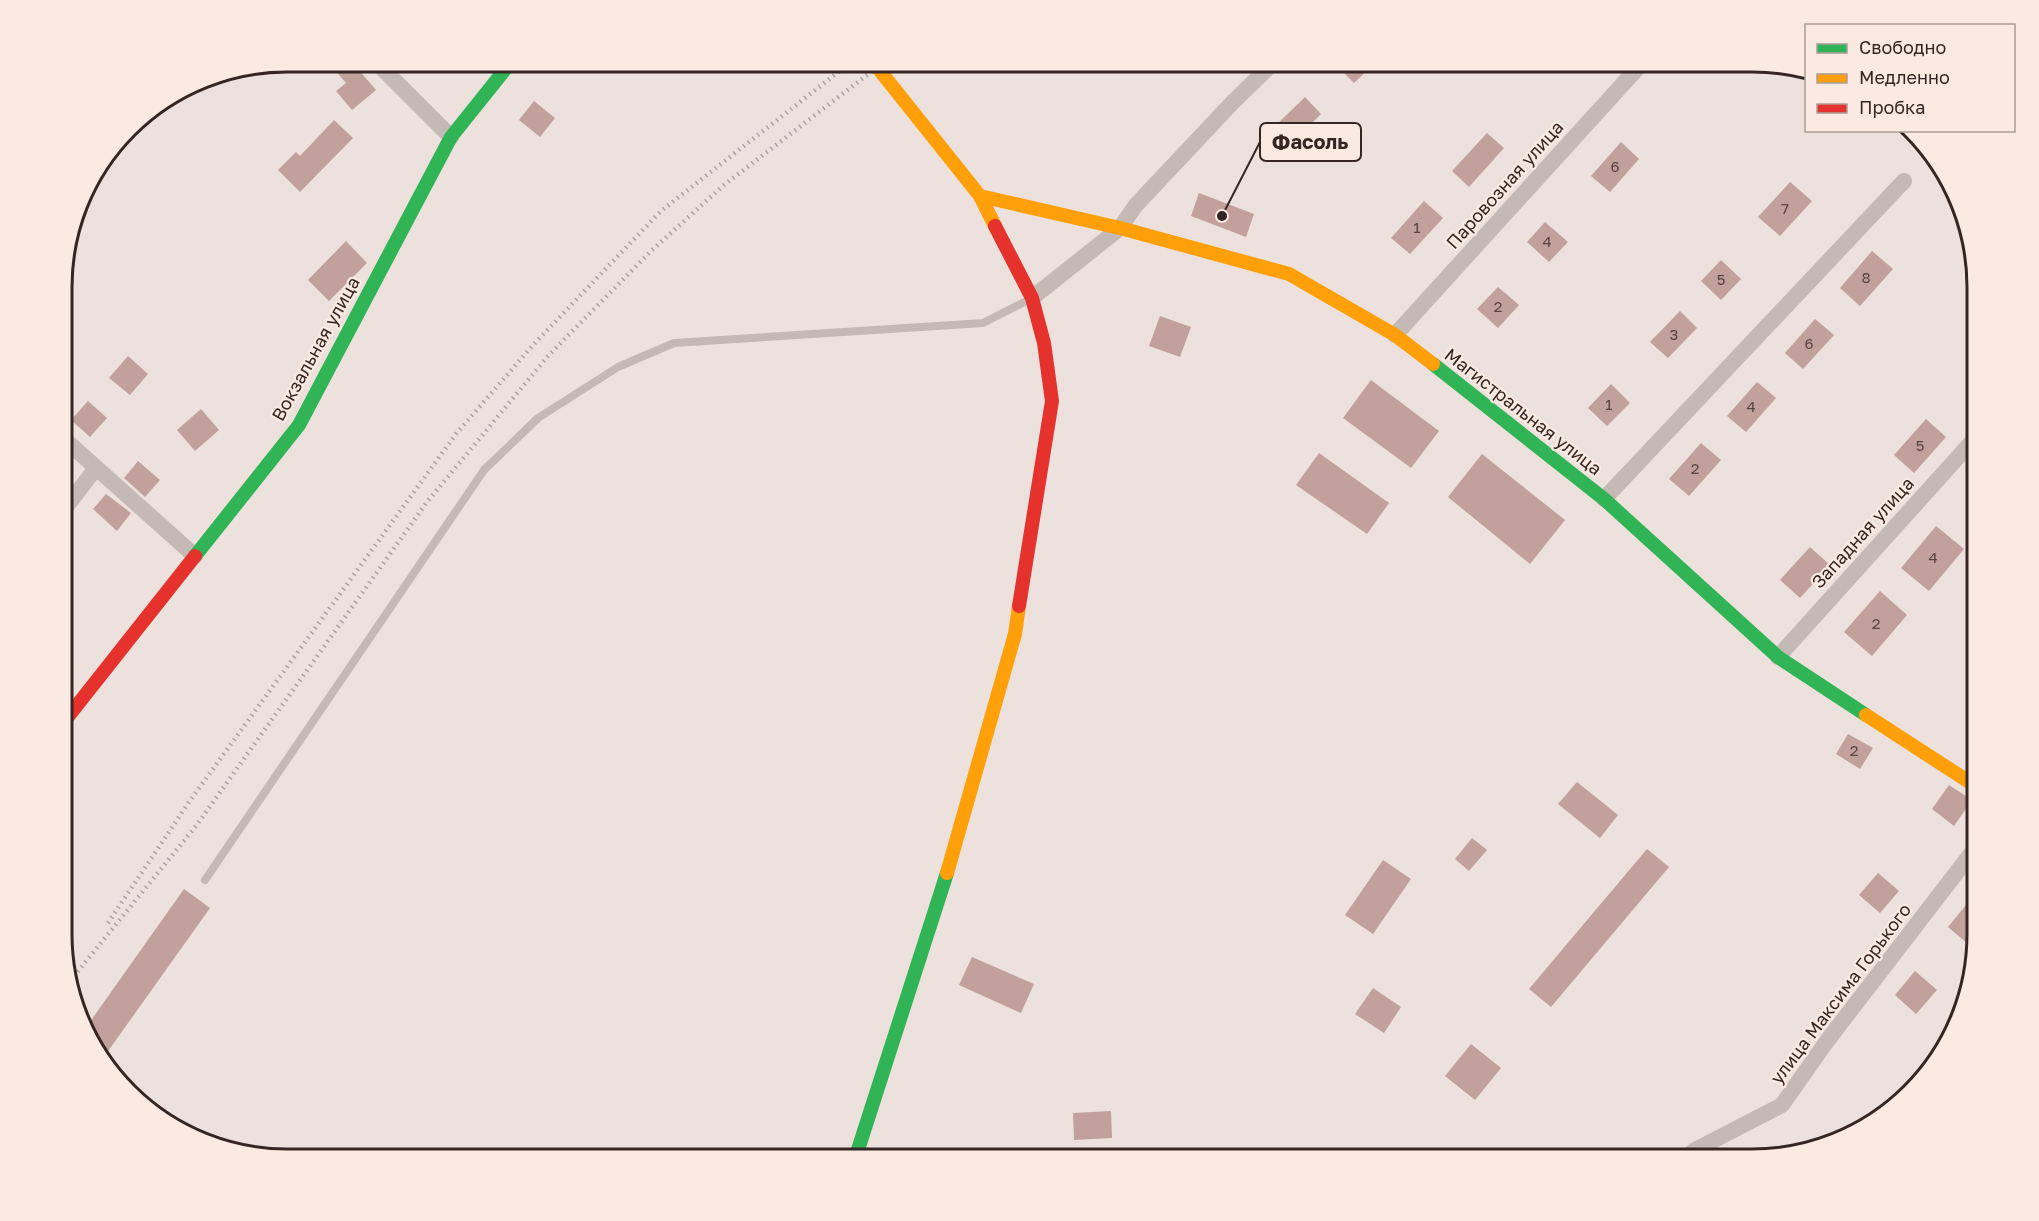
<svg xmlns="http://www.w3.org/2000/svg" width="2039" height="1221" font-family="'Golos Text',sans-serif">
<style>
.building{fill:#c2a09c}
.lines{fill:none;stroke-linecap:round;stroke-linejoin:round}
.lane{stroke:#c5b9b5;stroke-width:8}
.street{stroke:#c5b9b5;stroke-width:16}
.fast{stroke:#30b455;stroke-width:14}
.slow{stroke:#ff9f0a;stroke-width:14}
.jam{stroke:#e5322d;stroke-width:14}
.rail{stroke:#aca3a0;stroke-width:4.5;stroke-dasharray:1.5 4.5;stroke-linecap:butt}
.labels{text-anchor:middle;stroke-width:4.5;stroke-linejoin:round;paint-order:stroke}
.number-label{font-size:15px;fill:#584442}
.street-label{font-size:18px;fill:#352624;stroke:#fbeae1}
.rim{fill:none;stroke:#352624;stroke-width:3}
.leader{fill:none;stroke:#352624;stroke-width:2}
.callout-dot{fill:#352624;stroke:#fbeae1;stroke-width:2}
.callout{fill:#fbeae1;stroke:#352624;stroke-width:2}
.callout-label{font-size:20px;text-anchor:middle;font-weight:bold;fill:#352624}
</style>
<rect width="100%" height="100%" fill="#ece1dc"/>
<!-- building -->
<path class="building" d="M328,62H352L376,90L352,110L336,91L346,83Z
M1333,62H1376L1354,83Z
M1305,97L1321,114L1287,148L1270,131Z
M534,101L555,118L540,137L519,120Z
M334,120L353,138L300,192L278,170L296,152L300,156Z
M1487,133L1504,148L1469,187L1452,171Z
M1621,142L1639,159L1610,192L1591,176Z
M1790,182L1812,201L1780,236L1758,217Z
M1199,193L1254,214L1246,237L1191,216Z
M1424,201L1443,218L1410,254L1391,238Z
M1545,222L1568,242L1549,262L1527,242Z
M346,241L367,263L329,301L308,280Z
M1872,251L1893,269L1860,306L1840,288Z
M1721,260L1741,279L1721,300L1701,281Z
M1498,287L1519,305L1498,328L1477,309Z
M1680,311L1697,328L1668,358L1650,342Z
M1160,316L1191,327L1180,357L1149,346Z
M1815,319L1834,335L1803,369L1785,353Z
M128,356L148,374L130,395L109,378Z
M1371,380L1439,431L1411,468L1343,418Z
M1757,382L1776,398L1746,432L1727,416Z
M1611,384L1630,403L1607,426L1588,408Z
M88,401L107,418L90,437L71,420Z
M201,409L219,430L195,451L177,430Z
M1926,419L1946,437L1914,473L1894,455Z
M1701,443L1721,460L1689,496L1669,479Z
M1319,453L1389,503L1367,534L1296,485Z
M1482,454L1565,520L1530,564L1448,497Z
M138,461L160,480L145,497L124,478Z
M106,494L131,513L117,531L93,509Z
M1936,526L1964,549L1929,591L1901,568Z
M1810,547L1830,565L1800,598L1780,580Z
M1880,591L1907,615L1872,656L1844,632Z
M1848,734L1873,748L1860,769L1836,754Z
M1577,782L1618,815L1600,838L1558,804Z
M1949,785L1972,800L1954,826L1932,809Z
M1472,838L1487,850L1469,871L1455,859Z
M1647,849L1669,867L1551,1007L1529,989Z
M1383,860L1411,879L1373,934L1345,915Z
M1878,873L1899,891L1880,913L1859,895Z
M184,889L210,908L101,1061L87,1026Z
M1966,905L1977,915V932L1967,943L1948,927Z
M972,957L1034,984L1021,1013L959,985Z
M1915,971L1937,990L1916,1014L1895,995Z
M1373,988L1401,1007L1384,1033L1355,1014Z
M1471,1044L1501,1068L1475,1100L1445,1076Z
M1111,1111L1112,1138L1074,1140L1073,1113Z"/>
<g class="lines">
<!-- lane -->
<path class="lane" d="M205,880L484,470L538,418L618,367L674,343L983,323L1032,298"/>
<!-- street -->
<path class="street" d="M376,62L451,137
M1032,298L1120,228L1136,205L1232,103L1274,62
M1395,335L1643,62
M63,438L195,556
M1604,499L1904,181
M63,511L96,468
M1778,657L1977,436
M1684,1159L1695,1150L1782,1105L1827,1041L1977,846"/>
<!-- fast -->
<path class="fast" d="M1433,364L1604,499L1778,657L1866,715
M195,556L299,425L451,137L511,62
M855,1159L947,873"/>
<!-- slow -->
<path class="slow" d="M873,62L980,196L995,226
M980,196L1120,228L1289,274L1395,335L1433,364
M1866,715L1977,787
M947,873L1015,634L1019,606"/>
<!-- jam -->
<path class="jam" d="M995,226L1032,298L1044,343L1052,401L1019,606
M63,723L195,556"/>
<!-- rail -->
<path class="rail" d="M108,923L189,802L456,434L533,345L661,211L851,62
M70,981L196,826L427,502L548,356L651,251L724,185L884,62"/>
</g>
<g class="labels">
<!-- number labels -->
<g class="number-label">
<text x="1615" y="172">6</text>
<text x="1785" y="214">7</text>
<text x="1417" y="233">1</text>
<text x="1547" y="247">4</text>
<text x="1866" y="283">8</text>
<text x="1721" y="285">5</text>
<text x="1498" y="312">2</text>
<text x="1674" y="340">3</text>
<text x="1809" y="349">6</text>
<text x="1609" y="410">1</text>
<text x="1751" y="412">4</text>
<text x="1920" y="451">5</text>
<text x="1695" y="474">2</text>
<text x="1933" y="563">4</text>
<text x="1876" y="629">2</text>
<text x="1854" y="756">2</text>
</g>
<!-- street labels -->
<g class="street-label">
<text transform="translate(1505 185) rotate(-48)" y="6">Паровозная улица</text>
<text transform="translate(316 349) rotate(-61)" y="6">Вокзальная улица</text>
<text transform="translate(1523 412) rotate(38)" y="6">Магистральная улица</text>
<text transform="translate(1863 533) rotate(-48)" y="6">Западная улица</text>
<text transform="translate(1841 994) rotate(-53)" y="6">улица Максима Горького</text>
</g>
</g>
<!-- crop -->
<path d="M0 0H2039V1221H0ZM287 72H1752A215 215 0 0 1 1967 287V934A215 215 0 0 1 1752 1149H287A215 215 0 0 1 72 934V287A215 215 0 0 1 287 72Z" fill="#fbeae1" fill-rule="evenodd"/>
<path class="rim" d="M287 72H1752A215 215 0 0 1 1967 287V934A215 215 0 0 1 1752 1149H287A215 215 0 0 1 72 934V287A215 215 0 0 1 287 72Z"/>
<!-- callouts -->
<path class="leader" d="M1222 216L1260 142"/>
<circle class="callout-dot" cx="1222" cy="216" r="6"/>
<rect class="callout" x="1260" y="123" width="101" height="38" rx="6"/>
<g class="callout-label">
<text x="1310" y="149">Фасоль</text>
</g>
<!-- legend -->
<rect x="1805" y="24" width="210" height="108" fill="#fbeae1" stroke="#ac9c95" stroke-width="1.5"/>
<rect x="1817" y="44" width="30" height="9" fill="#30b455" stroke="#ac9c95" stroke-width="1.5"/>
<text x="1859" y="54" font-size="18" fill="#352624">Свободно</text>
<rect x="1817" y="74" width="30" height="9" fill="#ff9f0a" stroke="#ac9c95" stroke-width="1.5"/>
<text x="1859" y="84" font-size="18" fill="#352624">Медленно</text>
<rect x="1817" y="104" width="30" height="9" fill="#e5322d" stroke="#ac9c95" stroke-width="1.5"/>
<text x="1859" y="114" font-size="18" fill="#352624">Пробка</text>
</svg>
